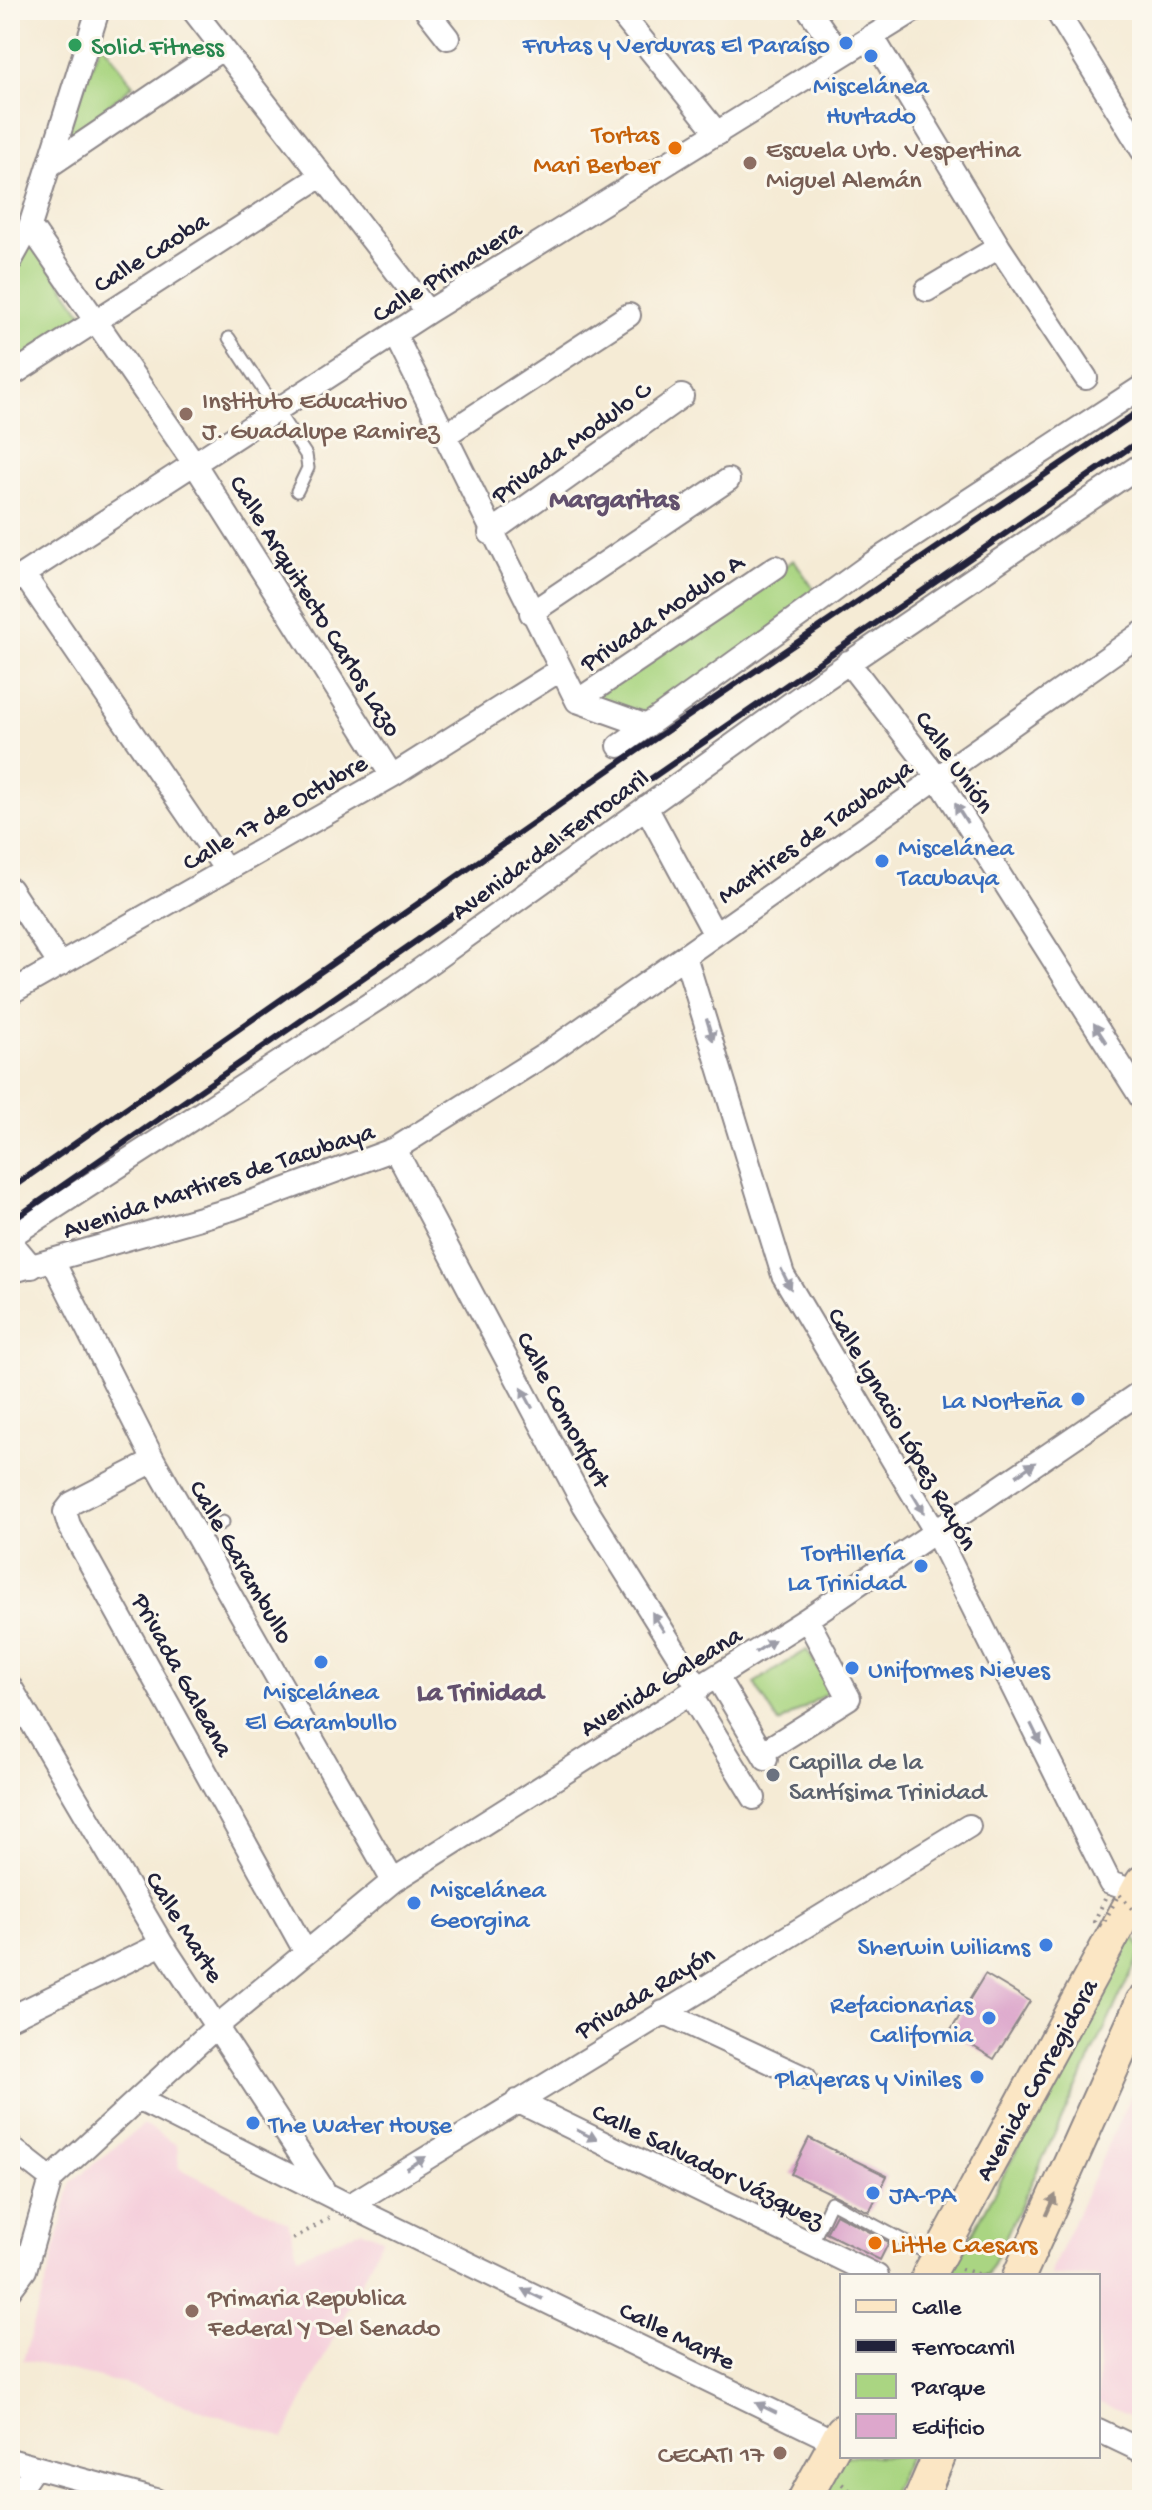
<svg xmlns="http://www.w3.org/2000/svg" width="1152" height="2510" font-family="'Gochi Hand',sans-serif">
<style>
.built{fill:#f5cfdb}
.green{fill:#aad582;stroke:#667c5e;stroke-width:2}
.building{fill:#dda7cc}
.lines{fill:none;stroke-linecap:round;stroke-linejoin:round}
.lane-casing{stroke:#8c8688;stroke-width:15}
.street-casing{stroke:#8c8688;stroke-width:26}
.secondary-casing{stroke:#8c8688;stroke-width:36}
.path{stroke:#8c8688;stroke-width:4;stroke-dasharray:2 6;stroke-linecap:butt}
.lane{stroke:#fff;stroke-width:11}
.street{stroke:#fff;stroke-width:22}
.secondary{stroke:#fbe6c4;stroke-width:32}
.rail{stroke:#22223b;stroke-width:6}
.path-bridge{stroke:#8c8688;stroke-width:4;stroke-dasharray:2 6;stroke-linecap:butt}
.oneway{fill:#9c9ca7}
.oneway2{fill:#998e86}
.shop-dot{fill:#3f7fe0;stroke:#fbf7ec;stroke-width:3}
.leisure-dot{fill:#2e9e5b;stroke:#fbf7ec;stroke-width:3}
.food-dot{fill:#e8710a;stroke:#fbf7ec;stroke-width:3}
.education-dot{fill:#8d6e63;stroke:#fbf7ec;stroke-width:3}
.worship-dot{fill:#6b7280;stroke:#fbf7ec;stroke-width:3}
.labels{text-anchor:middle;stroke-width:6;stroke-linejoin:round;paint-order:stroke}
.shop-label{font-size:26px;fill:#366cbe;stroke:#fbf7ec;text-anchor:end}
.leisure-label{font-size:26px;fill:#27864d;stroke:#fbf7ec;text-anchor:start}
.food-label{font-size:26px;fill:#c56008;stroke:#fbf7ec;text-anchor:end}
.education-label{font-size:26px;fill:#785e54;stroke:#fbf7ec;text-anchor:start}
.street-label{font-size:26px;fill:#22223b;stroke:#fbf7ec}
.worship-label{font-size:26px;fill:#5b616d;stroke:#fbf7ec;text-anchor:start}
.neighbourhood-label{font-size:28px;font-weight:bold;fill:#63516e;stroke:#fbf7ec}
</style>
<rect width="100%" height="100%" fill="#fbf7ec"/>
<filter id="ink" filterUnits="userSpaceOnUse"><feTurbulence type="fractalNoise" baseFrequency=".0125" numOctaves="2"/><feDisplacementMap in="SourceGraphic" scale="16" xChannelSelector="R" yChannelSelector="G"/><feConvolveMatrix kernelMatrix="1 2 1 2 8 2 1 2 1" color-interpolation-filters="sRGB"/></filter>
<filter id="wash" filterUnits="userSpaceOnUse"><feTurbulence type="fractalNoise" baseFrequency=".006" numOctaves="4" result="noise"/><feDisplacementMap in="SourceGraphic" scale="32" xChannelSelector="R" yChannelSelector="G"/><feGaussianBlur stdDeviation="1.8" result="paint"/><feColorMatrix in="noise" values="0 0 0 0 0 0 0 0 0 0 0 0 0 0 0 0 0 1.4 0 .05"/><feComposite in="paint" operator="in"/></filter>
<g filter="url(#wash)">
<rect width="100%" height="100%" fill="#f5ebd5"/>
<!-- built -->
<path class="built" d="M1142,2070V2422L1098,2402V2276H1049Z
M144,2124L177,2145L179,2168L288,2222L298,2256L362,2230L383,2238L284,2438L125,2384L23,2360L52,2262L71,2182Z"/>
<!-- green -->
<path class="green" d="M101,41L133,85L62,145Z
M32,242L85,317L10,370V277Z
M794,560L819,597L649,714L591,699Z
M807,1650L832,1690L779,1723L754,1683Z
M1132,1933L1142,1950L987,2276H950Z
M842,2456H909L888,2500H819Z"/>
<g id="blocks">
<!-- building -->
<path class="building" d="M985,1974L1030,2001L994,2059L950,2032Z
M809,2138L887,2176L869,2212L791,2174Z
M836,2214L889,2242L880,2260L826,2233Z"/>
</g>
</g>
<g filter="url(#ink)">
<use href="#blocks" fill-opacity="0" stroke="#8c8688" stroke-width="2"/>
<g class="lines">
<defs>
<path id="lane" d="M229,338L306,455L308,468L297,491
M198,1538L223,1522
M811,2245L831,2202L936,2258"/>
<path id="street" d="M193,10L428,312
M426,10L448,38
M618,10L718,134
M809,10L841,55
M1056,10L1142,150
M872,36L999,247L1086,378
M49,166L222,49
M30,226L194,463L392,776
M10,262L30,226L98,10
M927,290L999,247
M395,335L577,701
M10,376L321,176
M444,436L629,315
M490,533L682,396
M24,575L226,870
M10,583L428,312L915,10
M531,613L728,480
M848,662L938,778L1142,1099
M577,701L776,567
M577,701L647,726
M619,746L868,566L1142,387
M646,807L714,933
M10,889L60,965
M685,956L783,1275L935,1531L1110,1883L1137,1892
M10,993L392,776L560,670
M395,1149L584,1505L699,1689
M54,1263L154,1461L393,1881
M32,1267L12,1243L17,1232L396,987L825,679L1142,464
M10,1272L232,1209L395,1149L546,1054L1142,633
M154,1461L72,1503L65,1512L69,1525L306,1953
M717,1677L766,1759
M10,1686L162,1944L323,2189
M690,1694L754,1798
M771,1747L849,1698L807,1619
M663,2012L805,2078
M10,2018L162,1944
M140,2100L366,2214L836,2442
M517,2101L877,2276
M10,2147L51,2179
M350,2205L969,1826
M10,2290L25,2270L51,2179L216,2027L393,1881L807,1619L1142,1391
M1098,2430L1142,2451
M10,2460L156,2500
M12,2500L34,2468"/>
<path id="secondary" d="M928,2276L1142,1882
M1019,2276L1142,2002
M804,2500L842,2431
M920,2500L939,2456"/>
</defs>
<!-- lane casing -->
<use href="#lane" class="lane-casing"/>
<!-- street casing -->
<use href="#street" class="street-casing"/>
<!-- secondary casing -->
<use href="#secondary" class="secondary-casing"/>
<!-- path -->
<path class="path" d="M1136,526L1142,535
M293,2239L329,2218
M961,2269L986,2276
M842,2484L862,2500"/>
<!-- lane -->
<use href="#lane" class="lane"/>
<!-- street -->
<use href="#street" class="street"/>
<!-- secondary -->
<use href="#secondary" class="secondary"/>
<!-- rail -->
<path class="rail" d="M10,1189L622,761L1142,409
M10,1222L1142,439"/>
<!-- path-bridge -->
<path class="path-bridge" d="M1105,1899L1094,1922L1102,1926L1119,1894L1142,1920"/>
</g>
<!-- one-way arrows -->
<defs><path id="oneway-solid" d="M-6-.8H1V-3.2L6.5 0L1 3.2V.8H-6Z" transform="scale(2)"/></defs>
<g class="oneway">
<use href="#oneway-solid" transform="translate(961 813) rotate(-122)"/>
<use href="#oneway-solid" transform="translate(710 1030) rotate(73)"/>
<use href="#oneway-solid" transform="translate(1100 1033) rotate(-123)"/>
<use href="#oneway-solid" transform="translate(786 1279) rotate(64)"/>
<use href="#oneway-solid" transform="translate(527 1398) rotate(-118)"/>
<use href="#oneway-solid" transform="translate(1026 1469) rotate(-35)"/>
<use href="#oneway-solid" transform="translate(918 1503) rotate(59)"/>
<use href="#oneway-solid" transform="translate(658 1622) rotate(-122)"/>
<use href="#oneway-solid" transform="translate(765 1646) rotate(-33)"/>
<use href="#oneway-solid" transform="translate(1036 1734) rotate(64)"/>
<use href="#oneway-solid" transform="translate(587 2135) rotate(26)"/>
<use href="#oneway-solid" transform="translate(416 2163) rotate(-32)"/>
<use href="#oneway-solid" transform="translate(532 2294) rotate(-154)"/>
<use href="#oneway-solid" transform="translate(766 2408) rotate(-154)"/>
</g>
<use class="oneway2" href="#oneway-solid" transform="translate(1051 2205) rotate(-66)"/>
</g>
<!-- markers -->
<g class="shop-dot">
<circle cx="846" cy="43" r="8"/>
<circle cx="871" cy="56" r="8"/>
<circle cx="882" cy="861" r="8"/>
<circle cx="1078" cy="1399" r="8"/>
<circle cx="921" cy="1566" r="8"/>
<circle cx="321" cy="1662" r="8"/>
<circle cx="852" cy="1668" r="8"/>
<circle cx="414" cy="1903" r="8"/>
<circle cx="1046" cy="1945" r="8"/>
<circle cx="989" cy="2018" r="8"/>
<circle cx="977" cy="2077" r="8"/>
<circle cx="253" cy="2123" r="8"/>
<circle cx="873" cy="2193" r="8"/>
</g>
<circle class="leisure-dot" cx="75" cy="45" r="8"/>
<g class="food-dot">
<circle cx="675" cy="148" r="8"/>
<circle cx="875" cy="2243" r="8"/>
</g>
<g class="education-dot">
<circle cx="750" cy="163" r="8"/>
<circle cx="186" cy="414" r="8"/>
<circle cx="192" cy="2311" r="8"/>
<circle cx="780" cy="2453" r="8"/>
</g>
<circle class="worship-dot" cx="773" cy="1775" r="8"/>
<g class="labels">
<!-- shop labels -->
<g class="shop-label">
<text x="830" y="52">Frutas y Verduras El Paraíso</text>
<text x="871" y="93" text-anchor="middle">Miscelánea<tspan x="871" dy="30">Hurtado</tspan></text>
<text x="898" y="855" text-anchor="start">Miscelánea<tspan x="898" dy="30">Tacubaya</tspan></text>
<text x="1062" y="1408">La Norteña</text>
<text x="905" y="1560">Tortillería<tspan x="905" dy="30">La Trinidad</tspan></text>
<text x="868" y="1677" text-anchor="start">Uniformes Nieves</text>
<text x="321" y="1699" text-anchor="middle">Miscelánea<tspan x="321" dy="30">El Garambullo</tspan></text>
<text x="430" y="1897" text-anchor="start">Miscelánea<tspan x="430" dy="30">Georgina</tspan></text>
<text x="1030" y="1954">Sherwin wiliams</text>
<text x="973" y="2012">Refacionarias<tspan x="973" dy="30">California</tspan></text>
<text x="961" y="2086">Playeras y Viniles</text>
<text x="269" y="2132" text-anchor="start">The Water House</text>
<text x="889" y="2202" text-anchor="start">JA-PA</text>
</g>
<!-- leisure labels -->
<g class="leisure-label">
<text x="91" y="54">Solid Fitness</text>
</g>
<!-- food labels -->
<g class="food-label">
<text x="659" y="142">Tortas<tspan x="659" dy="30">Mari Berber</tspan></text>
<text x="891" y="2252" text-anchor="start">Little Caesars</text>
</g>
<!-- education labels -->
<g class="education-label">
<text x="766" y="157">Escuela Urb. Vespertina<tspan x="766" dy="30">Miguel Alemán</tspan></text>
<text x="202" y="408">Instituto Educativo<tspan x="202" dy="30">J. Guadalupe Ramirez</tspan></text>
<text x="208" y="2305">Primaria Republica<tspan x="208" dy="30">Federal Y Del Senado</tspan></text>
<text x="764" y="2462" text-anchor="end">CECATI 17</text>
</g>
<!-- street labels -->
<g class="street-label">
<text transform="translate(150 251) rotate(-32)" y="9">Calle Caoba</text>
<text transform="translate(446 270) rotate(-32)" y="9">Calle Primavera</text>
<text transform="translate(570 441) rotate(-36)" y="9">Privada Modulo C</text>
<text transform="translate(317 605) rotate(58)" y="9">Calle Arquitecto Carlos Lazo</text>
<text transform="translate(661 611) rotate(-34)" y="9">Privada Modulo A</text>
<text transform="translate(956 761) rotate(55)" y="9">Calle Unión</text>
<text transform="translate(274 811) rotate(-30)" y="9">Calle 17 de Octubre</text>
<text transform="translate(814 830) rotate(-35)" y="9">Martires de Tacubaya</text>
<text transform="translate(549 843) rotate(-36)" y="9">Avenida del Ferrocaril</text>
<text transform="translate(218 1179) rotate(-18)" y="9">Avenida Martires de Tacubaya</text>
<text transform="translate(565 1409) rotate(62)" y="9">Calle Comonfort</text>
<text transform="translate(904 1428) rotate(60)" y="9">Calle Ignacio López Rayón</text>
<text transform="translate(243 1561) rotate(60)" y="9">Calle Garambullo</text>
<text transform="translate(184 1674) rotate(61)" y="9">Privada Galeana</text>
<text transform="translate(660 1680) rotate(-32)" y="9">Avenida Galeana</text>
<text transform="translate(186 1926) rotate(58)" y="9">Calle Marte</text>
<text transform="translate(644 1991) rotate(-31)" y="9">Privada Rayón</text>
<text transform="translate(1035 2079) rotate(-61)" y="9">Avenida Corregidora</text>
<text transform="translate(709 2164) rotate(26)" y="9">Calle Salvador Vázquez</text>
<text transform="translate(678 2334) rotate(26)" y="9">Calle Marte</text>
</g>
<!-- worship labels -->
<g class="worship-label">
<text x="789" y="1769">Capilla de la<tspan x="789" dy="30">Santísima Trinidad</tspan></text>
</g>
<!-- neighbourhood labels -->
<g class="neighbourhood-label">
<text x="614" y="507">Margaritas</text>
<text x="480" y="1700">La Trinidad</text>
</g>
</g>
<!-- margin -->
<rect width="1152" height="2510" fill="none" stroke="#fbf7ec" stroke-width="40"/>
<!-- legend -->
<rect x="840" y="2274" width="260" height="184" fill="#fbf7ec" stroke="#a4a2a5" stroke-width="2"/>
<rect x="856" y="2300" width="40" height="12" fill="#fbe6c4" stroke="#a4a2a5" stroke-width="2"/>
<text x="912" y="2314" font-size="24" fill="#22223b">Calle</text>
<rect x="856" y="2340" width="40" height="12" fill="#22223b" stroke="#a4a2a5" stroke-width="2"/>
<text x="912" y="2354" font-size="24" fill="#22223b">Ferrocarril</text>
<rect x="856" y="2374" width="40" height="24" fill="#aad582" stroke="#a4a2a5" stroke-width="2"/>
<text x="912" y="2394" font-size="24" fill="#22223b">Parque</text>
<rect x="856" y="2414" width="40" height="24" fill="#dda7cc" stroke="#a4a2a5" stroke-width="2"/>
<text x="912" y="2434" font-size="24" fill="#22223b">Edificio</text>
</svg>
